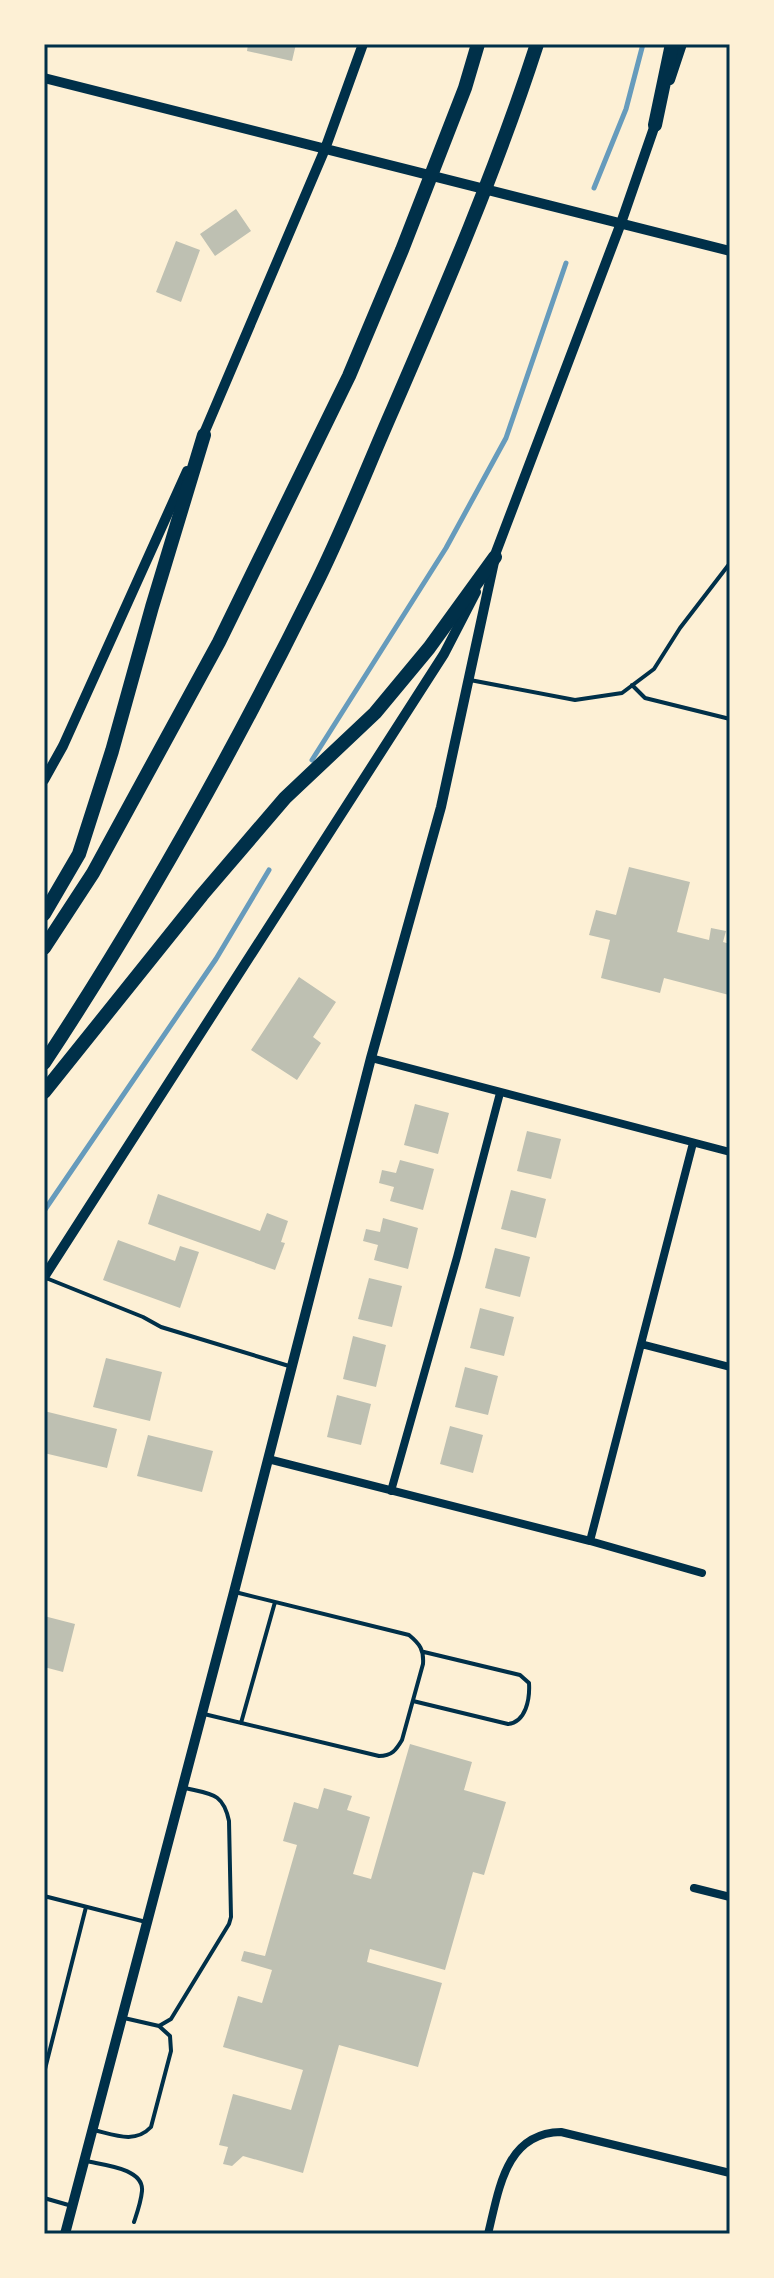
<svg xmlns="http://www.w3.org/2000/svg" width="774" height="2278" font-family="Bitter,serif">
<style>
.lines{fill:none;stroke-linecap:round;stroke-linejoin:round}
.stream{stroke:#669bbc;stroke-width:5}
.building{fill:#bec0b2}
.service{stroke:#003049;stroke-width:4}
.minor{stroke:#003049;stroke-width:8}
.tertiary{stroke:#003049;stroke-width:10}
.motorway{stroke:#003049;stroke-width:14}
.neatline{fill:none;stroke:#003049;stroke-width:3}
</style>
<rect width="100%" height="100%" fill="#fdf0d5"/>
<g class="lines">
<!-- stream -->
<path class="stream" d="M594,188L626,109L643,44
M312,760L446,548L506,438L566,263
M44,1211L216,959L269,870"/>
</g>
<!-- building -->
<path class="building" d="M248,44H296L292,61L247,51Z
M236,209L251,231L215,256L200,234Z
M176,241L200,250L181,302L156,292Z
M629,867L690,882L677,932L709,940L711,928L726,931L723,942L730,944L729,995L664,978L660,993L601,978L610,940L589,935L596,910L616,915Z
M299,977L336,1002L313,1037L321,1043L297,1080L251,1050Z
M415,1104L449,1113L438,1154L404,1145Z
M527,1131L561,1139L551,1179L517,1171Z
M400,1160L434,1169L423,1210L390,1201L394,1187L379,1183L382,1170L396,1173Z
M511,1190L546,1199L536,1238L501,1229Z
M158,1194L260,1231L267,1213L288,1221L281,1242L285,1243L275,1270L148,1224Z
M383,1218L418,1228L408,1269L374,1260L378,1245L363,1241L366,1229L380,1232Z
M118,1240L175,1261L180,1246L199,1252L180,1308L103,1280Z
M495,1248L530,1257L520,1297L485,1288Z
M369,1278L402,1286L392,1327L358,1319Z
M480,1308L514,1317L504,1356L470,1348Z
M353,1336L386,1345L376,1387L343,1379Z
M106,1358L162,1372L150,1421L93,1407Z
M465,1367L498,1376L488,1415L455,1407Z
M337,1395L371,1404L361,1445L327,1437Z
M44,1411L117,1429L107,1468L44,1453Z
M450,1426L483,1435L473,1473L440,1464Z
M148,1435L213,1451L202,1492L137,1476Z
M44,1616L75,1624L63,1672L44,1667Z
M410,1744L472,1762L464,1790L506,1802L484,1875L473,1872L445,1970L370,1949L367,1962L442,1983L418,2067L339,2045L303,2173L243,2156L232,2166L223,2164L228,2147L219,2145L233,2094L291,2110L303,2070L223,2047L238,1996L262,2003L272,1970L241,1961L244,1951L265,1956L297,1845L283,1841L294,1802L318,1809L324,1788L352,1796L347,1810L370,1817L353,1874L371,1879Z"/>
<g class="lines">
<!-- service -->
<path class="service" d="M470,680L575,700L622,693L654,669L680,628L730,563
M632,685L645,698L730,719
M46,1278L143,1317L161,1327L289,1366
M413,1701L508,1724C526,1722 530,1699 529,1683L520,1675L424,1652
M204,1714L379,1756C392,1756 396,1750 402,1740L423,1664C424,1650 420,1644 409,1635L235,1592
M241,1723L275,1602
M44,1896L146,1922
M124,2018L159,2026L171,2019L229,1924L231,1917L229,1821C223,1792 210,1794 185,1788
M44,2073L86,1907
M94,2130C115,2135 135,2144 151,2127L171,2051L170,2036L159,2026
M86,2161C103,2165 144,2168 142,2191C141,2202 137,2213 134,2222
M44,2198L72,2206"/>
<!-- minor -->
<path class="minor" d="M371,1058L730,1152
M641,1344L730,1367
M268,1459L590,1541L702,1573
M391,1491L457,1257L500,1093
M590,1541L693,1143
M694,1888L730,1897
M488,2234C499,2190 505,2133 561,2132L730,2173"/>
<!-- tertiary -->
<path class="tertiary" d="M44,78L730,251
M670,80L682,44
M202,438L325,149L363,44
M493,560L621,223L656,122
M44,780L63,746L187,471
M44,1277L444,654L476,592
M65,2234L234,1592L371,1058L441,807L494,562"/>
<!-- motorway -->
<path class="motorway" d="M655,125L672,44
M44,914L79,854L112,751L152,607L204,435
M44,948L93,873L219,642L349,376L402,250L465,88L478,44
M44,1063C145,910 234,750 315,586C344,528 367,468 393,409C445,289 497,168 537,44
M44,1092L202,895L285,798L375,713L429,648L495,557"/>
</g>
<!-- border -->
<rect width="774" height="2278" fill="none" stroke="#fdf0d5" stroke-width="92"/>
<rect x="46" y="46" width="682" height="2186" class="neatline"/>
</svg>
